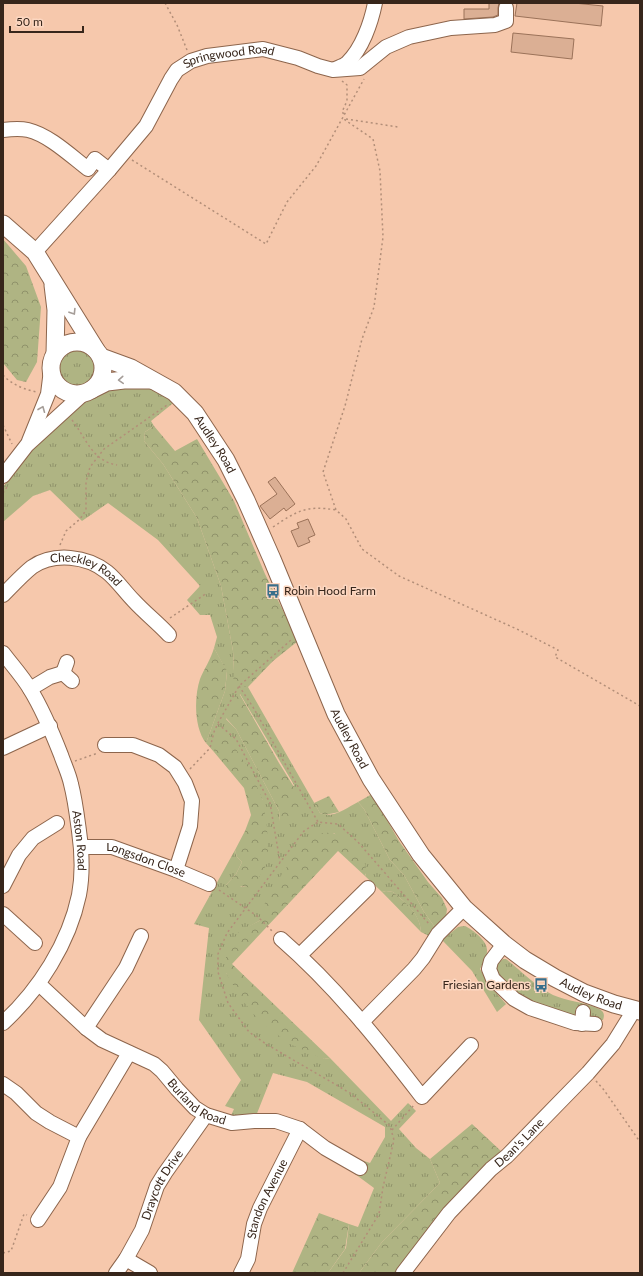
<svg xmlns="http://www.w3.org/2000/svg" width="643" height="1276" font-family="Lato,sans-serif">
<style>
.grass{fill:url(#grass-tufts);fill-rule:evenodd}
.forest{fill:url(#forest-crowns)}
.building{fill:#dbaf94;stroke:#9b7259}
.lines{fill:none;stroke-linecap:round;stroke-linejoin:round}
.minor-casing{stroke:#8d654c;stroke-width:16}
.major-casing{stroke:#8d654c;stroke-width:19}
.path{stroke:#b28e78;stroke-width:1.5;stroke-dasharray:2 3;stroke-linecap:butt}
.minor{stroke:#fff;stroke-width:14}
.major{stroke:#fff;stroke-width:17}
.oneway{stroke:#a59d98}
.labels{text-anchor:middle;stroke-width:3;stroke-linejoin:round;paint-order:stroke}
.street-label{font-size:12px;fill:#37261b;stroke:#fcd7c1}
.poi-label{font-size:12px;fill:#37261b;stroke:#fcd7c1;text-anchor:start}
</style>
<defs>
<pattern id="grass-tufts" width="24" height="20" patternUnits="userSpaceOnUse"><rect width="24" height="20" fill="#afb483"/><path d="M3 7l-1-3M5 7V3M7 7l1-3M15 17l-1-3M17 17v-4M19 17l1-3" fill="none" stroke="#8f926a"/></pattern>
<pattern id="forest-crowns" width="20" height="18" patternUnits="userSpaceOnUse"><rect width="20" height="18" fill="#afb483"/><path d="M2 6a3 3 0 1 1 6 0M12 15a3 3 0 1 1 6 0" fill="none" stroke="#8f926a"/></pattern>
</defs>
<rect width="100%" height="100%" fill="#f6c8ac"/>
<!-- grass -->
<path class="grass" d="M58 368a19 19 0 1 1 38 0a19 19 0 1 1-38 0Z
M145,386L177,400L151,421L154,426L145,432L144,441L163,464L197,518L221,586L233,651L234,671V686L248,687L320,813C333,819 346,808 358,802L364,809L390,860L404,875L424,912L434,926L437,927L429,936L421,932C420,914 406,903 393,892L386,891L382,892L365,876L366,874L334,833L261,920L239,932L226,973L324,1059L330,1058L391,1121L408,1103L416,1111L399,1129L416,1148L430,1159L440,1183L382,1242L359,1273H328L346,1248L349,1224L358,1227L374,1188L355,1174L364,1161L370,1163L385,1137V1127L307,1082L273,1073L254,1121L228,1122L234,1109L225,1106L241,1080L199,1020L209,928L194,924L235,850L237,857L242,862L236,874L226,885L248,887L263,800L214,744V752L206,743L225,691L227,672L214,648L217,637L210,615H200L187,600L200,586L158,540L108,503L82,521L50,490L33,496L3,522V487L39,442L71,411L93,395L109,388ZM240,694L294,785L280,821L279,811L236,729L226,719Z
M465,926C473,930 488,941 487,951C487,958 483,963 480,969L490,986L506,1004L497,1012L472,971L442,940L458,927Z
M503,959H506C521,971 535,986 553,995C567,1001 583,1002 597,1008C604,1011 605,1014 603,1020H592L579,1009L575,1015L571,1017C542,1008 522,1004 502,978C499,974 496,971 496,965Z"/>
<!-- forest -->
<path class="forest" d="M3,239L26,266L41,307L37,362L26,382L17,380L3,363Z
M154,426L175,451L197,439L234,501L265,574L298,641L273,661L248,687H233L234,671L233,651L221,586L197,518L163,464L144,441L145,432Z
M214,648L227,671L225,691L206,743C194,728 194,697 200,679C204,669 211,659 214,648Z
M239,693L279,763L294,787L304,808C300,819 291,821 280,821L279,811L236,729L226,718L232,703Z
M217,736L229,739L248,767L263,800L267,827L268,853L265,868L252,888L241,886L235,892L229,891L226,885L236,874L242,862L237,857L235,850L245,831L251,815L244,788L214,752V744Z
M372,794L399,841L428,882L442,898L447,909L446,917L436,926H434L424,912L404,875L390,860L364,809L358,802Z
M329,796L339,812L325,815L320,813L314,803Z
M322,833C326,833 331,832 335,834C347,839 372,861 365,876L338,851L232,964L330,1058L324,1059L292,1045L262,1024L240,997L226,973V952L239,931L261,920L260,913L271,891L296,853Z
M386,891L393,892C406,903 420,913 421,932L382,892Z
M472,1124L502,1152L399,1273H359L382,1242L440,1183L430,1159Z
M319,1213L349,1224L345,1249L328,1273H292Z"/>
<!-- building -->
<path class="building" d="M489,3H499L498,8V15L493,17L464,19V9H489Z
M517,3H574L603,6L601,26L515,16Z
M513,33L574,39L572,59L511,52Z
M275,477L295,504L286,511L284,508L270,519L260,506L277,494L268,482Z
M308,519L315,535L308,538L310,542L298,547L291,531L299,528L297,523Z"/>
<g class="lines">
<defs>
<g id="minor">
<path d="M335,69C339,67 344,66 347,63C362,49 371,23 375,3"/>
<path d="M3,130C11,129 19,128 28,130C49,135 71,156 88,169L95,159L109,170"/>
<path id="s1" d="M35,252L109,170L146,126L171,79L177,70L191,61L207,56L263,49L298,58L318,66L333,70L360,68L386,47L409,37L451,28L495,25L506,21V8"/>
<path d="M29,441L48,394L51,370"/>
<path d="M3,476L27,445L84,393"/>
<path id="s2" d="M3,595C12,586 22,575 32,567C54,552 87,556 107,572C117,580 125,592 134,601C145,613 158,623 169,635"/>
<path id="s3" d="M3,653C12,665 23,677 30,689C43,710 52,732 61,755C64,764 69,774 71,784C75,799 77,816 79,831C82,852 83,874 79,895C69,943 39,990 3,1023"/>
<path d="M67,662L63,673L72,681"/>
<path d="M30,689L50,677L63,673"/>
<path d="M105,745H133L159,755L175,767L185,783L192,801L190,826L176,870"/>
<path d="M3,748L50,726"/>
<path id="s4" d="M81,847H112L176,870L209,884"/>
<path d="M3,886L19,855L33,838L57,823"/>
<path d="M3,914L35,943"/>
<path d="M281,939C334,985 379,1041 422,1097L471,1045"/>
<path d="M504,944L491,961L489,969L493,979L514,999L530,1008L575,1023L595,1024"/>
<path d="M300,955L368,888"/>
<path id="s5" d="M39,984L86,1028L102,1040L154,1064L162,1071L177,1089L195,1108L206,1115L232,1123L254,1121H276L300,1129L325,1148L360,1168"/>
<path d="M362,1022L414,969L423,958L438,934L464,908"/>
<path d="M582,1024L583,1012"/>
<path d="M86,1028L126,968L141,936"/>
<path d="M3,1084L16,1093L36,1113L50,1122L79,1137"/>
<path d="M38,1220L60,1187L79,1137L129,1053"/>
<path d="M126,1259L150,1273"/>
<path id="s6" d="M116,1273L126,1259L142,1230L157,1186L165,1173L206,1115"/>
<path id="s7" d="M241,1273L248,1259L254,1224L260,1208L300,1129"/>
<path id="s8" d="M403,1273L449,1213L491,1169L507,1156L588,1073L613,1044L634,1010"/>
</g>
<g id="major">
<path d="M3,224L35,252L96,350"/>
<path d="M53,285L56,310L55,354"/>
<circle cx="77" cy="368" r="26"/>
<path id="s9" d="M101,357L131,368L174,392L195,413L226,460L246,500L272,559L336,714L371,779L421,855L464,908L504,944L525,960L555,978L584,993L614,1004L640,1011"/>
<path d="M91,390L107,382L124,380H151"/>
</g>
</defs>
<!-- minor casing -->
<use href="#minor" class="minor-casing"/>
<!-- major casing -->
<use href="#major" class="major-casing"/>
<!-- path -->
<path class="path" d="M165,3L177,25L187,50
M342,81L347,85V101L342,112L344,114
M345,119V120L373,139L380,171L383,237L374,307L362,339L345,406L323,472L336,510L346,519L362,549L399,576L519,630L558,650L555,657L640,706
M346,119L398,127
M132,160L266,244L287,202L316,166L364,79
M3,375C11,384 25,390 37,392
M72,420C86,438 92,461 117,465
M3,425L12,444
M3,493L7,487
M273,527C297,511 306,505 336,510
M60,545L66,531L80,519L86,510V482L90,467L104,449L167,405
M170,618L207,593
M239,686L253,707L318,822
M218,724L236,739L270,803L280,862
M75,761L98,753
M190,769L210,748L214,732L218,723L239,686L291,640
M219,890L257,916L273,932
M596,1081L604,1090L640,1142
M392,1130L414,1105
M3,1253L11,1251L24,1214L27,1215
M343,1273L379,1214L383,1187L394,1140L390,1126L350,1093L266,1044L249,1032L228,1003L218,972V954L227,933L272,873L304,831L318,822L338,824L358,842L430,925"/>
<!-- minor -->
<use href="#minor" class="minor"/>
<!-- major -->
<use href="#major" class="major"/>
</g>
<!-- one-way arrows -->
<defs><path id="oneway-chevron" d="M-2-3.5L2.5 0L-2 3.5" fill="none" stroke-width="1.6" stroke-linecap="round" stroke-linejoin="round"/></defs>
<g class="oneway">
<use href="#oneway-chevron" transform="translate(73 312) rotate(58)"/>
<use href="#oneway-chevron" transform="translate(121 380) rotate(176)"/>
<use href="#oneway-chevron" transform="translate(42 409) rotate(-68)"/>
</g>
<!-- icons -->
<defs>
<symbol id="bus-bare" viewBox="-9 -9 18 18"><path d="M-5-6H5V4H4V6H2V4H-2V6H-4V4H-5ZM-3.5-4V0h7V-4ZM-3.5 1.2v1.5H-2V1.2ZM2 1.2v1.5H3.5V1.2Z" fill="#396f8b" stroke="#fcd7c1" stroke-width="2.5" paint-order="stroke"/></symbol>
</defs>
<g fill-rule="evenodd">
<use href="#bus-bare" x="263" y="581" width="20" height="20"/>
<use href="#bus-bare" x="531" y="975" width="20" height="20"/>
</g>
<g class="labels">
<!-- street labels -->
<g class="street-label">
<text dy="4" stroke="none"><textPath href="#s1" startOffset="287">Springwood Road</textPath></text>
<text dy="4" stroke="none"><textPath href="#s9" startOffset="148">Audley Road</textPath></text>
<text dy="4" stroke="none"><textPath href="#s2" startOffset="99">Checkley Road</textPath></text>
<text dy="4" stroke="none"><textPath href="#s9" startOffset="472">Audley Road</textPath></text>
<text dy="4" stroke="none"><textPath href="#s3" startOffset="206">Aston Road</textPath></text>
<text dy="4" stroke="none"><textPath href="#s4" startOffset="67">Longsdon Close</textPath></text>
<text dy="4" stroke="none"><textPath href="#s9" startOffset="832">Audley Road</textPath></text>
<text dy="4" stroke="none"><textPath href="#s5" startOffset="200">Burland Road</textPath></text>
<text dy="4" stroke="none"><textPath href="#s8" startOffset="175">Dean's Lane</textPath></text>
<text dy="4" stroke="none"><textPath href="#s6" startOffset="100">Draycott Drive</textPath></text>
<text dy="4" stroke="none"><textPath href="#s7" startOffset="79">Standon Avenue</textPath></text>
</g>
<!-- poi labels -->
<g class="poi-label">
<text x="284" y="595">Robin Hood Farm</text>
<text x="530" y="989" text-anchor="end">Friesian Gardens</text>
</g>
</g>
<!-- border -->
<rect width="643" height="1276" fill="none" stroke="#37261b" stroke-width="8"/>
<!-- scale -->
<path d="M10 26v6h73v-6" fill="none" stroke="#37261b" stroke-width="2"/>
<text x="16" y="26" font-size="12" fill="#37261b" stroke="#fcd7c1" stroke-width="3" paint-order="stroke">50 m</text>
</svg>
